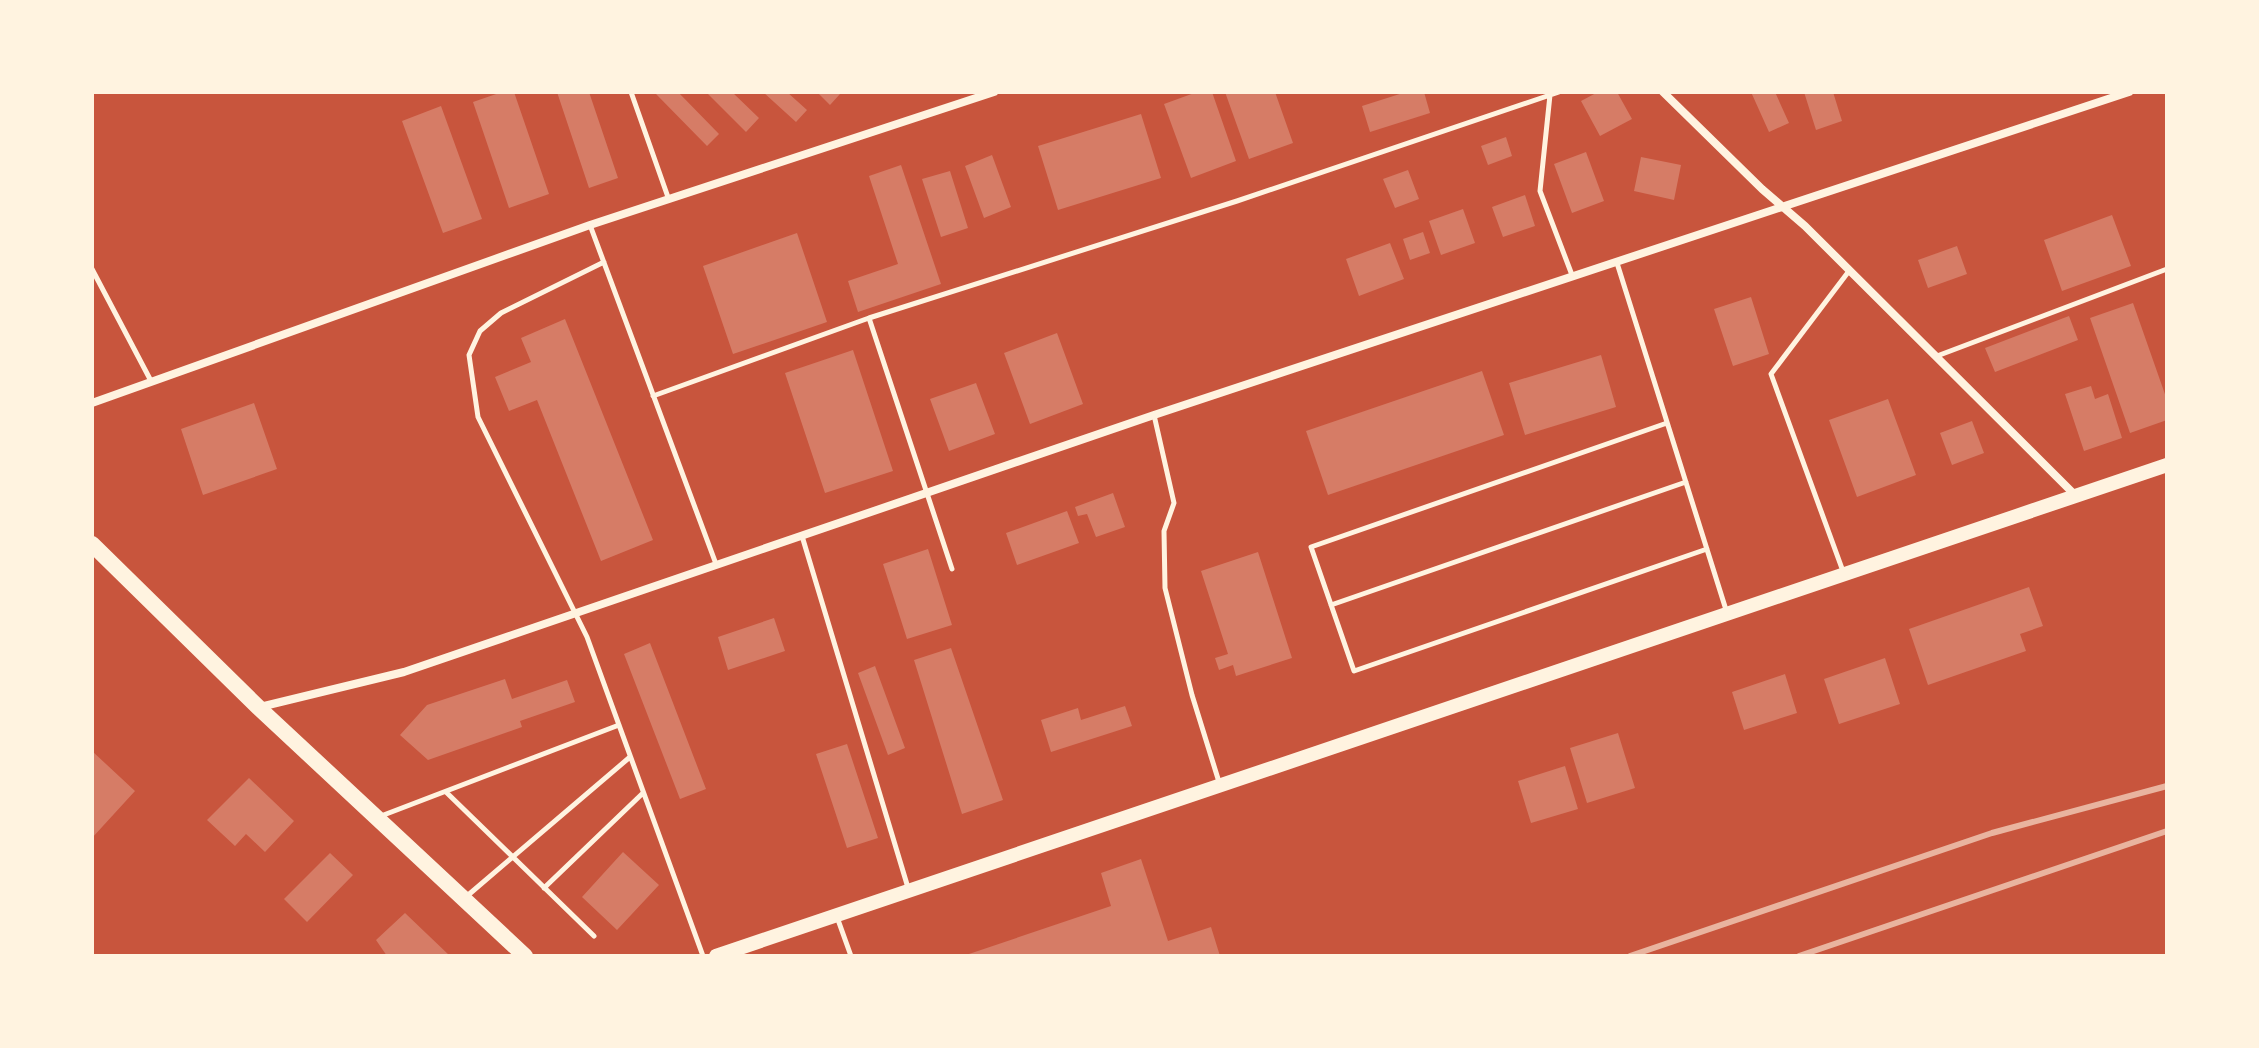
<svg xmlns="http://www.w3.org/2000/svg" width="2259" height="1048" font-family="'Libre Baskerville',serif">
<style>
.building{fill:#d67c66}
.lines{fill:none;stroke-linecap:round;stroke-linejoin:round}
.service{stroke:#fff3e0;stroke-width:5}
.minor{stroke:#fff3e0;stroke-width:8}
.secondary{stroke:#fff3e0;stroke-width:14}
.primary{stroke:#fff3e0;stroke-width:16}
.rail{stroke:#e9b49f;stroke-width:6}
</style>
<rect width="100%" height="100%" fill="#c8553d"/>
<!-- building -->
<path class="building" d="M502,92H514L549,194L509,208L473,102Z
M557,92H589L618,178L589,188Z
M658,92H678L719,134L707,146L656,94Z
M706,92H732L759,118L746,132Z
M763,92H787L807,110L796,122Z
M817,92H838L840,94L830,105Z
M1197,92H1212L1236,161L1191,178L1164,104Z
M1225,92H1275L1293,143L1249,159Z
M1406,92H1424L1430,113L1370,132L1362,106Z
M1598,92H1617L1632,119L1600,136L1581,101Z
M1751,92H1775L1789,123L1769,132Z
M1804,92H1833L1842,121L1816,130Z
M441,106L482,219L443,233L402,121Z
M1141,114L1161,178L1058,210L1038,146Z
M1506,137L1512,156L1488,165L1481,146Z
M1586,152L1604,201L1572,213L1554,164Z
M992,155L1011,207L984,218L965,166Z
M1641,157L1681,165L1674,200L1634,191Z
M901,165L941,284L858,312L848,281L898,264L869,176Z
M1408,170L1419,199L1395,208L1383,179Z
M950,171L968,228L941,237L922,179Z
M1525,195L1535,226L1503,237L1492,207Z
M1463,209L1475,243L1441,255L1429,221Z
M2112,215L2131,266L2062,291L2044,240Z
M1423,232L1430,253L1410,260L1403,239Z
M797,233L827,322L733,354L703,266Z
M1390,243L1404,279L1359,296L1346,259Z
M1957,246L1967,274L1928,288L1918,260Z
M1751,297L1769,354L1733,366L1714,309Z
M2133,303L2167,400V420L2130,433L2090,318Z
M2069,316L2078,340L1995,372L1985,348Z
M565,319L653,540L601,561L537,400L509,411L495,377L531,362L521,338Z
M1057,333L1083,404L1030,424L1004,353Z
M853,350L893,471L825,493L785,373Z
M1601,355L1616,407L1525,435L1509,383Z
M1482,371L1504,435L1328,495L1306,431Z
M976,383L995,434L949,451L930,399Z
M2091,386L2095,399L2108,394L2122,438L2084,451L2065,394Z
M1888,399L1916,475L1857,497L1829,420Z
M254,403L277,469L203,495L181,429Z
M1972,421L1984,453L1952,465L1940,433Z
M1113,493L1125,527L1096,537L1087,514L1078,516L1075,507Z
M1067,511L1079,543L1017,565L1006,533Z
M928,549L952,625L907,639L883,564Z
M1258,552L1292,658L1236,676L1233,665L1219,670L1215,658L1228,654L1201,571Z
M2029,587L2043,626L2020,634L2026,651L1928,685L1909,629Z
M774,618L785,651L728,670L718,637Z
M650,643L706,789L680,799L624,654Z
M951,648L1003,800L962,814L914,660Z
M1885,658L1900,704L1839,724L1824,679Z
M875,666L905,748L888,755L858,673Z
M1785,674L1797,713L1744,730L1732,692Z
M505,679L512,699L567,680L575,702L520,721L522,727L428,760L400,735L427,705Z
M1125,706L1132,726L1051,752L1041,720L1078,708L1081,720Z
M1618,733L1635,788L1587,803L1570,748Z
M847,744L878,838L847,848L816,754Z
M92,751L135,791L92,838Z
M1565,766L1578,809L1531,823L1518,781Z
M249,778L294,821L265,852L246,834L235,846L207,820Z
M623,852L659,885L617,930L582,897Z
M330,853L353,875L307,922L284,899Z
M1141,859L1168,941L1211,927L1220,956H963L1111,906L1101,873Z
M405,913L450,956H387L376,940Z"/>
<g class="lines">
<!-- service -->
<path class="service" d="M631,92L669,200
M1550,95L1540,191L1572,275
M590,225L716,564
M604,262L501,313L480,331L469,355L478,417L587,637L703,956
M1617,263L1727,613
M92,269L151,381
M869,318L952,569
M1937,356L2167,269
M653,396L869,318L1237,201L1559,92
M1154,415L1174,503L1164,531L1165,588L1192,695L1219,782
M1667,423L1311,547L1354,671L1707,549
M802,536L909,891
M1844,574L1771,374L1849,271
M1331,605L1686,482
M446,792L594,936
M381,816L619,725
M544,888L643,793
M467,896L630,757
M837,917L851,956"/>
<!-- minor -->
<path class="minor" d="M1663,92L1762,189L1805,226L2075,495
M92,403L590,225L994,92
M260,707L404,672L1154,415L2129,92"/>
<!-- secondary -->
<path class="secondary" d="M716,956L2167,465"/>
<!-- primary -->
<path class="primary" d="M92,544L259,708L525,956"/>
<!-- rail -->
<path class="rail" d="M1630,956L1992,833L2167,786
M1799,956L2167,831"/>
</g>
<!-- border -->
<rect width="2259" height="1048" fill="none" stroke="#fff3e0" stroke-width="188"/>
</svg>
